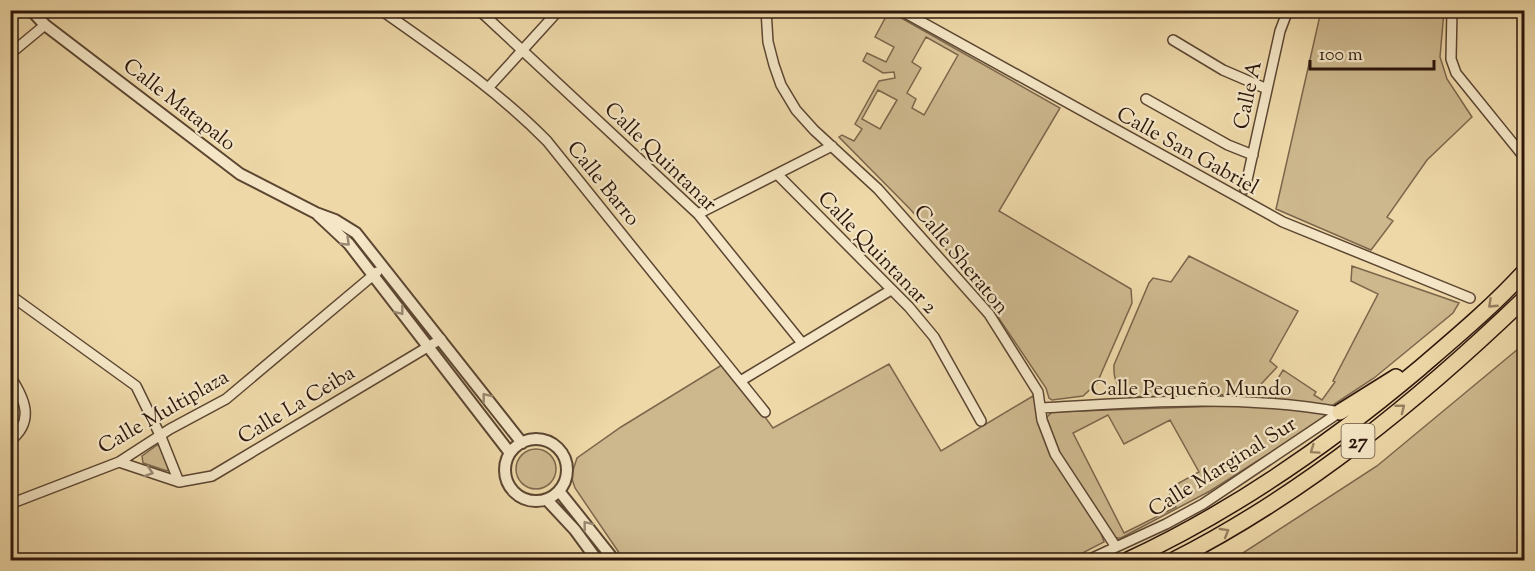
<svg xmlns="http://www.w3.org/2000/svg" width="1535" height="571" font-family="'Sorts Mill Goudy',serif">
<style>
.green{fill:#cdb78d;stroke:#7c664c;stroke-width:1.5;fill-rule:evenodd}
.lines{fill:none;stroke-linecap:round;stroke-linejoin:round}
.stream{stroke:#796349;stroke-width:2}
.minor-casing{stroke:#5c4632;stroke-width:12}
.tertiary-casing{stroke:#5c4632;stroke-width:14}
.trunk-casing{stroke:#2c160b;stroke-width:18}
.minor{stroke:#f4e6c6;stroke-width:9}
.tertiary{stroke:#f4e6c6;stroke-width:10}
.trunk{stroke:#eed8a8;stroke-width:15}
.oneway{stroke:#9a8872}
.oneway2{stroke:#978161}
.labels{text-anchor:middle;stroke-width:4.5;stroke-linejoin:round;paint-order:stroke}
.shield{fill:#f4e6c6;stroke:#685443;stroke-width:1.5}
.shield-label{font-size:20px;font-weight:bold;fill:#2c160b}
.street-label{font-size:21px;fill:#2c160b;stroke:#f4e6c6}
</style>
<rect width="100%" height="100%" fill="#eed8a8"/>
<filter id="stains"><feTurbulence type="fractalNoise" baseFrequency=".00333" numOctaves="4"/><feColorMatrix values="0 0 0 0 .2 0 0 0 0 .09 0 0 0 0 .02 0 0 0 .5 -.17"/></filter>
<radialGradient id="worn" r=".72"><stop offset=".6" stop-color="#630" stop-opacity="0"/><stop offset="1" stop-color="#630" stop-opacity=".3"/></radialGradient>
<!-- green -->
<path class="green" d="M889,11L1060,108L999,211L1131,289L1132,303L1097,383L1083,396L1052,400L1049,398L1046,388L973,280L910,209L839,137L842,135L854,141L862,129L855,124L879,81L895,78L894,72L883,73L863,61L867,53L886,62L894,47L875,37ZM926,37L958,55L924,115L912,108L916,99L907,93L921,68L912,62ZM878,90L897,100L880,129L862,119Z
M1321,11H1444L1440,57L1447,79L1472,117L1427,160L1387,217L1393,221L1371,250L1276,209Z
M1189,256L1298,311L1270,361L1277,367L1252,394L1129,397C1117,389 1113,379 1114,365L1149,283L1153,278L1171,282Z
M1352,266L1459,303L1453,313L1374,378L1330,407L1276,400L1274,385L1283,370L1316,392L1314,395L1322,400L1335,382L1333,381L1378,294L1351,281Z
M1524,344V560H1232L1377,466Z
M725,363L773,428L889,364L941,451L1033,396L1046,444L1100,530L1104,542L1069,560H624L575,488L571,476L577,458L621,427Z
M1221,406L1286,407L1325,413L1328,416L1210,491L1121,538H1115L1061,458L1046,418L1052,412ZM1108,415L1124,444L1170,420L1199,472L1168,489L1176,507L1124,533L1073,433Z
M157,445L161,446L170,468L167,471L143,463L142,456Z
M516 469a20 20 0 1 1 40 0a20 20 0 1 1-40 0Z"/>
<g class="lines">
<!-- stream -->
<path class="stream" d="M1291,10H1302
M1444,10V11
M1460,12L1499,10"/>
<defs>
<path id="minor" d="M381,10C439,51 497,90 547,141L765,412
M479,10L698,214L802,343
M766,10L768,42L774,65L781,85L796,110L814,130L878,189L989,314L1038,392L1042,420L1055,454L1116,547
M900,10L1283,222L1470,298
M1452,10L1451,59L1456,73L1524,157
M1173,40L1223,70L1267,89
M10,54L45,25
M488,88L559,10
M1146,99L1228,145L1253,155
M778,175L909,307L934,337L981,421
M1245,189L1280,31L1288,10
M698,214L832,146
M10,295L136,386L161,437L179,482
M10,376C25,399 35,421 10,441
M742,380L891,290
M1042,408C1141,402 1242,394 1340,412
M119,462L179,482L212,476L441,339
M10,504L119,462L170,429L226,399L377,272
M1088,560L1166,524L1203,504L1340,412"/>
<path id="tertiary" d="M31,10L45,25L240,174L316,213L335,220L356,233L522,443
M318,215L349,244L510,453
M505 470a31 31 0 1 1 62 0a31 31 0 1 1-62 0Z
M559,491L614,560
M547,500L575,530L597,560"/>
<path id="trunk" d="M1340,412L1396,377
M1128,560C1234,511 1331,443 1420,368C1456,337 1492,307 1524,272
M1174,560C1304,494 1420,399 1524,299"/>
</defs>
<!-- minor casing -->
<use href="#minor" class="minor-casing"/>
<!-- tertiary casing -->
<use href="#tertiary" class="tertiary-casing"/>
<!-- trunk casing -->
<use href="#trunk" class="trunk-casing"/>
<!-- minor -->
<use href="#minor" class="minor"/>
<!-- tertiary -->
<use href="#tertiary" class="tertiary"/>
<!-- trunk -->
<use href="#trunk" class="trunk"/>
</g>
<!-- one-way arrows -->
<defs><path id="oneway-chevron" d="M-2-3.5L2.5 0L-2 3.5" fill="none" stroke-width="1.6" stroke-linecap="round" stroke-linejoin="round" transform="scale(1.5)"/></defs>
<g class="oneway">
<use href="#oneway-chevron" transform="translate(346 242) rotate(44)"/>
<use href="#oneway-chevron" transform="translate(400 311) rotate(52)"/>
<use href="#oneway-chevron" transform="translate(486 397) rotate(-128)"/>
<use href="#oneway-chevron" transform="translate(149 472) rotate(18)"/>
<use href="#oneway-chevron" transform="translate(587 525) rotate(-128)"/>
</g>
<g class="oneway2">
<use href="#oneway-chevron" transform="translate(1492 304) rotate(137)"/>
<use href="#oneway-chevron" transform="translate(1401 408) rotate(-38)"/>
<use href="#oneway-chevron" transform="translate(1314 450) rotate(145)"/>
<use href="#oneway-chevron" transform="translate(1225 532) rotate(-30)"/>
</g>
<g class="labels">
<!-- shield labels -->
<rect class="shield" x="1341.5" y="424" width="33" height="34" rx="4.5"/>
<g class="shield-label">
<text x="1358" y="448">27</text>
</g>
<!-- street labels -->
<g class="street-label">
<text transform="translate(1247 95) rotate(-78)" y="7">Calle A</text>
<text transform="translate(180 104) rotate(38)" y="7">Calle Matapalo</text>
<text transform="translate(1188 150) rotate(29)" y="7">Calle San Gabriel</text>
<text transform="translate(661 156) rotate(44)" y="7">Calle Quintanar</text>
<text transform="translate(604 183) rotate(51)" y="7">Calle Barro</text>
<text transform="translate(878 252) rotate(46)" y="7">Calle Quintanar 2</text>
<text transform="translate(962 259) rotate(50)" y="7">Calle Sheraton</text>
<text x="1191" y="395">Calle Pequeño Mundo</text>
<text transform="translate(296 404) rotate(-31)" y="7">Calle La Ceiba</text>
<text transform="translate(163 411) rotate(-30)" y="7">Calle Multiplaza</text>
<text transform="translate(1222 466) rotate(-32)" y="7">Calle Marginal Sur</text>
</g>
</g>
<!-- margin -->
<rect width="1535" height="571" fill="none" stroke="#eed8a8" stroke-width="36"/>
<rect x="12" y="12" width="1511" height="547" fill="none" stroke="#2c160b" stroke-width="3"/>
<rect x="18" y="18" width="1499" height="535" fill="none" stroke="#2c160b" stroke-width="1.5"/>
<!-- scale -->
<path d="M1310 60v9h124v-9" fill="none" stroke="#2c160b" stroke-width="3"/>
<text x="1319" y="60" font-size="18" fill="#2c160b" stroke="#f4e6c6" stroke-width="4.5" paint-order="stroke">100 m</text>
<rect width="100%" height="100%" filter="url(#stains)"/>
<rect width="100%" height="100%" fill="url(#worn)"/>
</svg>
